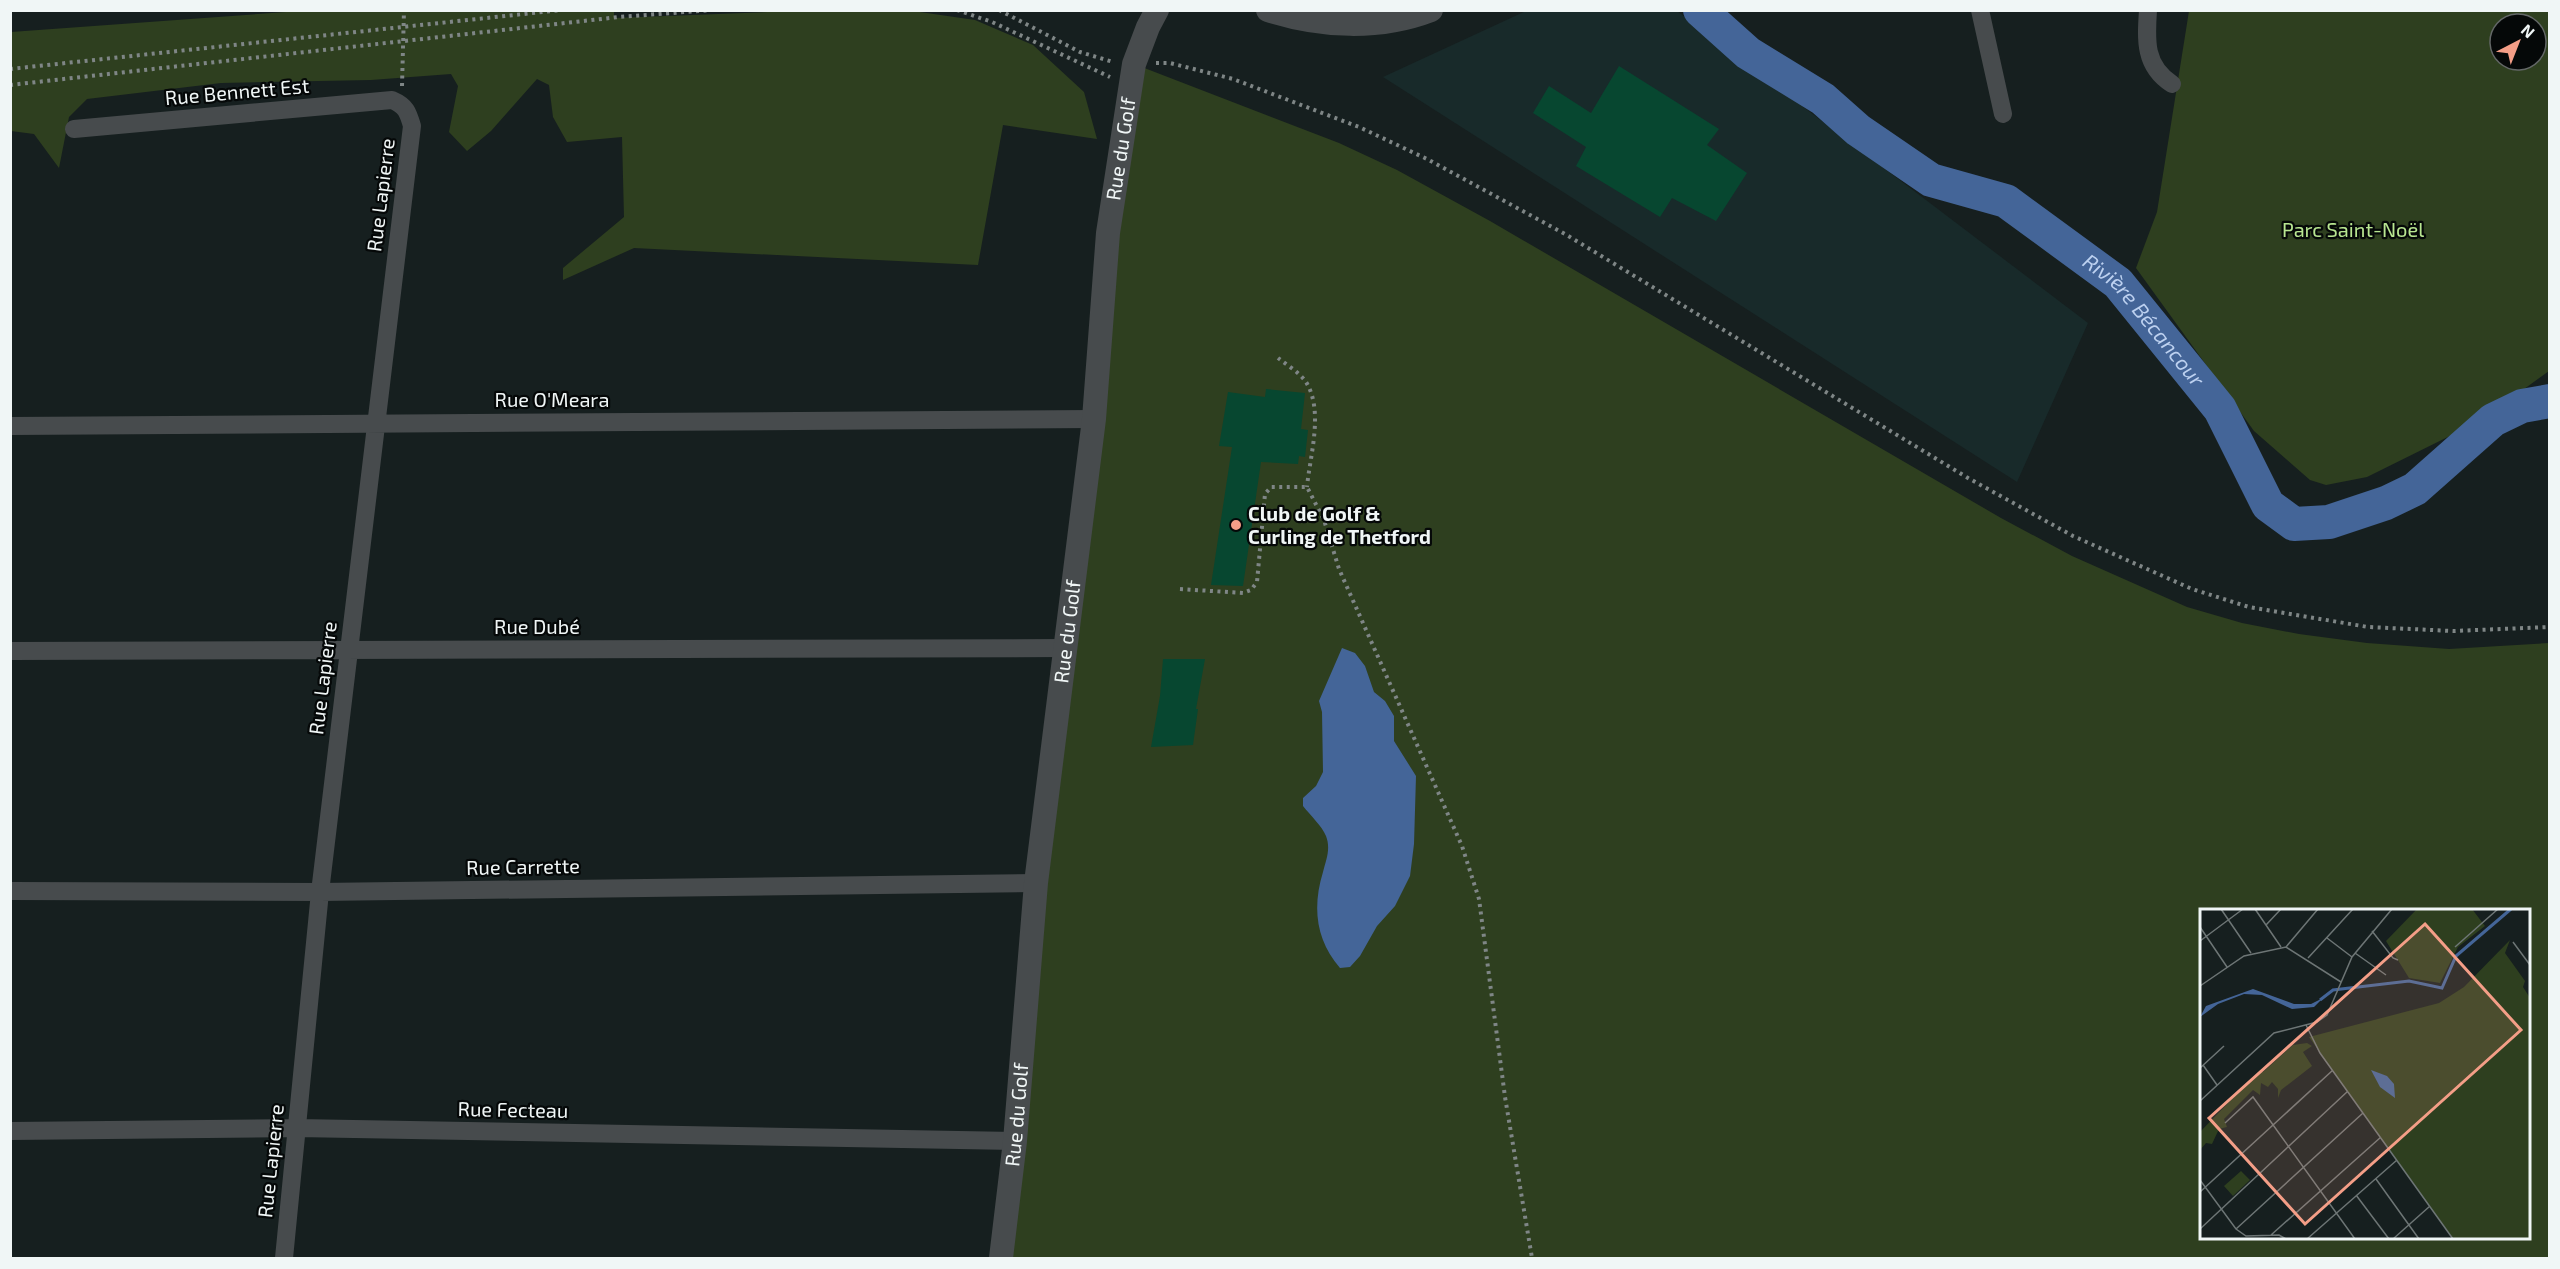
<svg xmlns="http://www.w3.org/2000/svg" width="2560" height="1269" font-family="'Exo 2',sans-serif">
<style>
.built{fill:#182a2a}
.green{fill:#2e3f1f;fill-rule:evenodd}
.water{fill:#446598}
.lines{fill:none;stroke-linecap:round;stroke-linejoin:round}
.river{stroke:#446598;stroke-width:34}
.building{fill:#074730}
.path{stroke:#7f8686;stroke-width:4;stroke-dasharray:3 4.5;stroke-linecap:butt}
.minor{stroke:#474b4d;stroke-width:18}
.tertiary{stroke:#474b4d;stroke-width:24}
.poi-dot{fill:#f49e87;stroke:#050808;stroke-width:2}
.labels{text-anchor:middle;stroke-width:4.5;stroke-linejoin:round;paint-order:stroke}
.street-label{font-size:20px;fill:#f0f6f6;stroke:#050808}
.park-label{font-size:20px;fill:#b8e691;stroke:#050808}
.poi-label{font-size:20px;font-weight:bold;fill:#f0f6f6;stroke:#050808;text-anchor:start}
.water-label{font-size:21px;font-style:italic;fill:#bdd1f0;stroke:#050808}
.inset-river{fill:none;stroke:#446598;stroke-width:3}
.inset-road{fill:none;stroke:#6d7575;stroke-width:1.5}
.view{fill:#f49e87;fill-opacity:0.15;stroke:#f49e87;stroke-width:3}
.inset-edge{fill:none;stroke:#f0f6f6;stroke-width:3}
</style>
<rect width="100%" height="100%" fill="#161f1f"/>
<!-- built -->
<path class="built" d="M1526,11H1677L2088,323L2017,482L1383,77Z"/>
<!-- green -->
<path class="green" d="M314,10H614V18L793,11L906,10L975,20L1033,45L1084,92L1097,139L1003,125L978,265L634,248L563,280V268L624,217L622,137L567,142L553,117L549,85L537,79L491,131L467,151L449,132L458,86L451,74L371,80L221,83L87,99L69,117L59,168L34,134L11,131V32Z
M2189,11H2549V371L2480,421L2367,477L2326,485L2310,480L2254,431L2136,268L2157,212ZM2500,24H2536V60H2500Z
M1134,64L1339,143L1397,170L1490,221L2001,518L2072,556L2187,607L2242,623L2299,634L2367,643L2449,649L2549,643V1258H1001ZM2202,910H2528V1238H2202Z"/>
<!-- water -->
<path class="water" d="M1342,648L1355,653L1365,666L1374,692L1385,701L1394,716V741L1416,776L1414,844L1410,876L1395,906L1377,926L1360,956L1350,967L1340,968C1316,940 1312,908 1323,872C1326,860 1331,849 1326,836C1322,826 1310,815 1303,806V798L1316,786L1323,772L1322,712L1319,701Z"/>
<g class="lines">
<!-- river -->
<path class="river" id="s1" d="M1700,10L1748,53L1823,99L1858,130L1931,180L2006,201L2118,283L2220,409L2268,505L2294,524L2329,522L2386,503L2415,489L2493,420L2522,406L2550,401"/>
</g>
<!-- building -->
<path class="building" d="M1619,66L1719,129L1707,145L1747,173L1716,221L1672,198L1660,217L1576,166L1586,147L1533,113L1549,86L1591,113Z
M1266,389L1305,393L1301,429L1308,430L1305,457L1299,456L1298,464L1261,462L1243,586L1211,585L1232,447L1219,446L1228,392L1265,397Z
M1163,659H1205L1196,709H1198L1193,745L1151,747L1160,696Z"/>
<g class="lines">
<!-- path -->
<path class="path" d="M957,10L992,22L1110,77
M999,10L1080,52L1113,62
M1156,63H1170L1233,79L1359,127L1427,159L1565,234L1968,478L2073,536L2192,589L2249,607L2368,627L2453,631L2550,627
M10,69L561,10
M10,85L619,17L712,10
M402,86L404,10
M1278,358C1287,365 1299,372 1306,382C1324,411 1310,455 1307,487
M1180,589L1243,593L1251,590L1257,582L1265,494L1271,487H1307L1324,520L1339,569L1462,846L1479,899L1505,1097L1532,1258"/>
<!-- minor -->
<path class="minor" d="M1980,10L2003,114
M2148,10C2146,40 2144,66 2172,84
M74,129L392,100C406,106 408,112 412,126L320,892L284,1258
M10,426L1094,419
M10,651L1064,648
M10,891L320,892L1036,883
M10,1131L297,1128L1015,1141"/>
<!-- tertiary -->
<g class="tertiary">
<path d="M1268,10C1321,27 1379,30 1431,10"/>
<path id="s2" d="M1001,1258L1015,1141L1036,883L1094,419L1108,233L1134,64L1148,27L1157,10"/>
</g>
</g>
<!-- markers -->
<circle class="poi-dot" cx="1236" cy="525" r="6"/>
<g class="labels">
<!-- street labels -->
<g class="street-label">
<text transform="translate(237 92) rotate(-5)" y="7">Rue Bennett Est</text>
<text dy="7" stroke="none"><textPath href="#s2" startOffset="1116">Rue du Golf</textPath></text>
<text transform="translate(381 195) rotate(-83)" y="7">Rue Lapierre</text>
<text x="552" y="407">Rue O'Meara</text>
<text x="537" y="634">Rue Dubé</text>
<text dy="7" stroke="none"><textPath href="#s2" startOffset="630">Rue du Golf</textPath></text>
<text transform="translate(323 678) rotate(-83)" y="7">Rue Lapierre</text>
<text transform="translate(523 867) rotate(-1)" y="7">Rue Carrette</text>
<text transform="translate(513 1110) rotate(1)" y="7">Rue Fecteau</text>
<text dy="7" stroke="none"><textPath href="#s2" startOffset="144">Rue du Golf</textPath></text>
<text transform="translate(271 1161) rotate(-84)" y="7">Rue Lapierre</text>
</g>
<!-- park labels -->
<g class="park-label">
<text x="2353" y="237">Parc Saint-Noël</text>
</g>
<!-- poi labels -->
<g class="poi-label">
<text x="1248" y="521">Club de Golf &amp;<tspan x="1248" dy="23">Curling de Thetford</tspan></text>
</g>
<!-- water labels -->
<g class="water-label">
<text dy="7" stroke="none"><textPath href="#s1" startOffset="549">Rivière Bécancour</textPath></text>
</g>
</g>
<!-- overview -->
<g transform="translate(2200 909)">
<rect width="330" height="330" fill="#161f1f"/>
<path d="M217,0H272L285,17L258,38L240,74L209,69L186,32ZM310,31L305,44L325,72L323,78L330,89V330H253L109,128L239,94L264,78ZM107,134L112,137L103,143L112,157L81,181L78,189V180L72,173L68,178L61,174L60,186L53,181L24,210L27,218L19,220L12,235L6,234L0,241V223L60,161L63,163L93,136ZM41,262L50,271L33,287L24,277Z" fill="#2e3f1f"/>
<path d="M53,80L94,95H111L123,89L114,98L92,100L62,86L44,85L18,95L0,108L6,97ZM171,161L187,167L194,175L195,189L180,178Z" fill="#446598"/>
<path class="inset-river" d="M120,91L133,81L209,72L242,79L256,47L311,0"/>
<path class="inset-road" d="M21,0L51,44M55,0L81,38M66,16L81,0M0,18L27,58M172,22L193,49L198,51M127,29L152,48M0,32L43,0M313,33L330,56M86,38L118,0M255,38L298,0M155,44L186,66M108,49L153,0M0,77L44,47L86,38L141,73M106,116L120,144L253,330M3,156L17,176M0,159L24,137M0,192L74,124L117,113L127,106L152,48L192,0M25,214L53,188L155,330M176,270L219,330M0,271L36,320L46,327L79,326L86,330M0,283L133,161M156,286L189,330M0,320L148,182M36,320L163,204M71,326L181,228M107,330L197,251M193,330L230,297"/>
<path class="view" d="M225,15L321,121L105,315L9,209Z"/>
<rect width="330" height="330" class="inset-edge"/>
</g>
<!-- border -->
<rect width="2560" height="1269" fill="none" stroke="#f0f6f6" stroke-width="24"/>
<!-- north arrow -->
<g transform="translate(2518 42) rotate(42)"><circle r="28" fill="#050808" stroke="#636767" stroke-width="1.5"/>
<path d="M0-4.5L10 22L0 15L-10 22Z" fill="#f49e87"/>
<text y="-9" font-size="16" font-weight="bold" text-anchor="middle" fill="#f0f6f6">N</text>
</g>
</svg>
